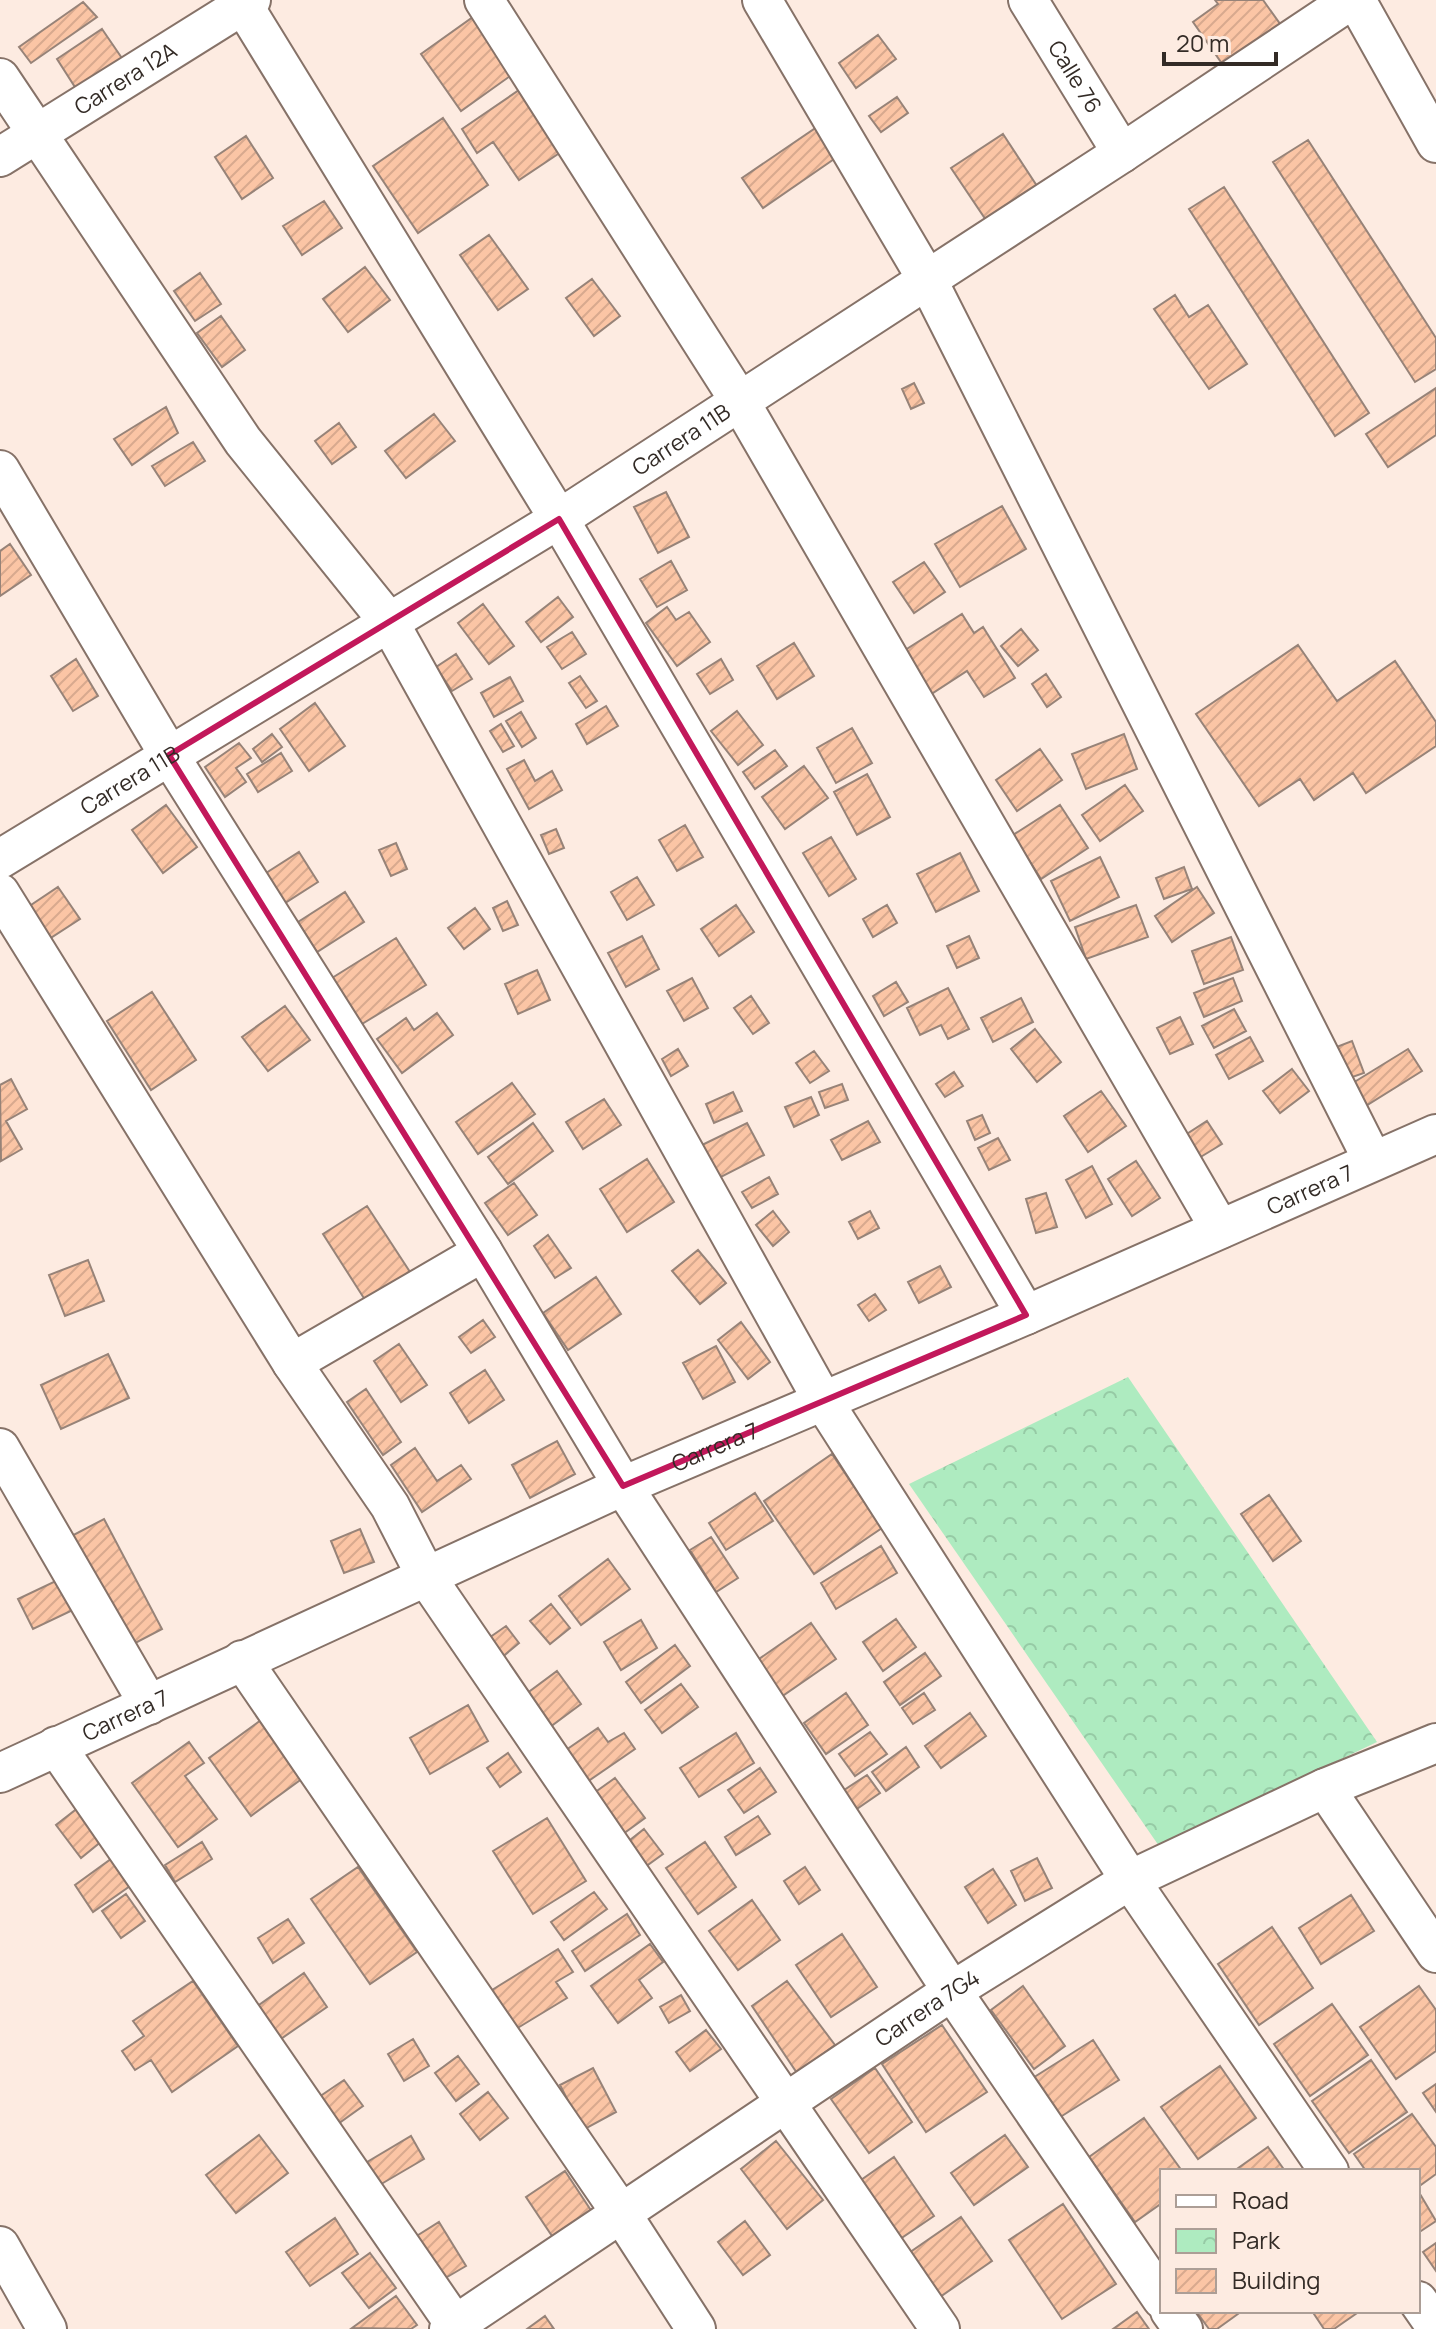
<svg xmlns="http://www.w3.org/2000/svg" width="1436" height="2329" font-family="Manrope,sans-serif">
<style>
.park{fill:url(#park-crowns)}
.building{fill:url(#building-hatch);stroke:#978378;stroke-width:2}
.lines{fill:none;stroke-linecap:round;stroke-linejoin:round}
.minor-casing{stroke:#867268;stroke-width:42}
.minor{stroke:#fff;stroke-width:38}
.marked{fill:none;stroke:#c2185b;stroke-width:6;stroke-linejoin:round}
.labels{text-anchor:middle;stroke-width:6;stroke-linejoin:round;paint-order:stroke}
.street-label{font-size:22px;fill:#332b26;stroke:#fdebe1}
</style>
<defs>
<pattern id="park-crowns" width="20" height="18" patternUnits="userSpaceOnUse" patternTransform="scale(2)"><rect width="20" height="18" fill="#aeebc0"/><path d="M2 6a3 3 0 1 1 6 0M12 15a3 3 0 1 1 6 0" fill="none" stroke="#96caa5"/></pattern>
<pattern id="building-hatch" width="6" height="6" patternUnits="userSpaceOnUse" patternTransform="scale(2)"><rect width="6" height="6" fill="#fbc5a5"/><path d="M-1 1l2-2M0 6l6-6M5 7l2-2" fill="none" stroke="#d8a98e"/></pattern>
</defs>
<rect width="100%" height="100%" fill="#fdebe1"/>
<!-- park -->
<path class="park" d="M1128,1377L1377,1742L1159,1846L909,1484Z"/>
<!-- building -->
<path class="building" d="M1215,0H1263L1288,35L1230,75L1193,22L1218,4Z
M83,2L97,17L31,63L19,47Z
M473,17L513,74L461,111L421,54Z
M102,29L128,67L82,98L57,59Z
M878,35L896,59L856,88L839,63Z
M522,88L564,150L519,180L493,142L477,153L462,129Z
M897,97L908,113L881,132L869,116Z
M443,118L488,185L418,233L373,166Z
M817,127L837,157L763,208L742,178Z
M1003,134L1037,186L986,220L951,168Z
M246,136L273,178L242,199L215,157Z
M1308,140L1436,338V369L1415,382L1273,162Z
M1224,187L1369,413L1335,436L1189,209Z
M324,201L342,228L302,255L283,226Z
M489,235L528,289L498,310L460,255Z
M365,267L390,300L348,332L323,299Z
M200,273L221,304L195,321L174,291Z
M592,279L620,316L594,336L566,298Z
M1175,295L1189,317L1208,305L1247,364L1209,389L1154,309Z
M221,316L245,350L222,367L197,333Z
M914,383L924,403L911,409L902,389Z
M1436,388V435L1388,467L1366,434Z
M166,407L178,433L132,465L114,439Z
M434,414L455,441L406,478L385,451Z
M339,423L356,447L332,464L315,441Z
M193,442L205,461L165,486L152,466Z
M666,492L689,537L658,553L634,507Z
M1002,506L1026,549L960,587L935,544Z
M10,544L31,575L0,596V551Z
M671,561L687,590L657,607L640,579Z
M924,562L945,592L914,613L893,582Z
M558,597L573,617L541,642L526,622Z
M483,604L514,646L489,664L458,623Z
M667,607L676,620L689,612L710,642L677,666L646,623Z
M962,614L974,633L983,627L1015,678L984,697L967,671L919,702L891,659Z
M1021,629L1038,650L1018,666L1001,646Z
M572,632L586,654L562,669L547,647Z
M794,643L814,676L777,699L757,666Z
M1298,645L1337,701L1395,661L1436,722V746L1366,793L1353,773L1314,800L1300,779L1259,806L1196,714Z
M456,654L472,679L452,691L436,667Z
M76,659L98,696L73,711L51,676Z
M721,659L733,680L710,694L697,674Z
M1046,674L1061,697L1047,707L1032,684Z
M580,676L597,701L586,708L569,683Z
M510,677L523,701L494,717L481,693Z
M315,703L345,746L309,771L280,729Z
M606,706L618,726L587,744L576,724Z
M737,711L763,745L738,765L711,731Z
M521,712L536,738L522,747L506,721Z
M501,724L514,746L503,752L490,731Z
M852,728L872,763L836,783L817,748Z
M272,734L282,747L262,762L253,749Z
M1124,734L1137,769L1086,789L1072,754Z
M239,743L251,758L236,768L246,782L225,797L205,767Z
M1040,749L1062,780L1017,811L996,780Z
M775,750L787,766L755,789L743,772Z
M281,753L292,771L258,792L247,774Z
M524,760L535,781L552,771L562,790L529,809L507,769Z
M804,766L828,798L785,829L762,797Z
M867,774L890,817L857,835L834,792Z
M1125,785L1143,811L1100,841L1082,815Z
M166,805L197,847L163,873L132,830Z
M1060,805L1088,848L1041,879L1013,835Z
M685,825L703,857L677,871L659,840Z
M556,829L564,848L549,854L541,835Z
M831,837L856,879L829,896L803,853Z
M396,843L407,869L391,876L379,850Z
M299,852L318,882L285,903L266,873Z
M960,853L979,891L936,912L917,874Z
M1100,857L1119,897L1070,921L1051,881Z
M1184,867L1192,889L1164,899L1156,878Z
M637,877L654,905L627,920L611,892Z
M58,887L80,919L49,939L28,907Z
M1197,887L1214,913L1172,942L1155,916Z
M345,892L364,922L317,952L298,922Z
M507,901L518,925L503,931L493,908Z
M736,905L754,932L719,956L701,929Z
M887,905L897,923L873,937L863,919Z
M1136,905L1148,937L1086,959L1075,927Z
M475,908L490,929L464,949L448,928Z
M642,936L659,969L626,987L608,953Z
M969,936L979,958L957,968L947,946Z
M1231,937L1243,970L1204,984L1192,951Z
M396,938L426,985L362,1024L332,978Z
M537,970L550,1000L518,1014L505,984Z
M692,978L708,1008L684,1021L667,991Z
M1233,978L1242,1001L1204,1017L1194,993Z
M896,982L908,1002L884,1016L873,996Z
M948,988L969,1029L948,1039L941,1025L920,1035L907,1008Z
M152,992L196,1060L151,1090L107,1021Z
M751,996L769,1023L753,1034L734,1008Z
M1021,998L1033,1022L993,1042L981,1018Z
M285,1006L310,1040L268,1071L242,1037Z
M1234,1009L1246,1031L1214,1048L1202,1026Z
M437,1013L453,1035L402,1073L377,1039L406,1018L414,1030Z
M1180,1017L1193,1044L1170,1054L1157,1028Z
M1035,1029L1061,1062L1037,1082L1011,1049Z
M1250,1037L1263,1061L1229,1079L1216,1055Z
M1352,1041L1364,1073L1338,1082L1326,1051Z
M678,1049L688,1066L671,1076L662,1059Z
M1408,1049L1422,1071L1356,1112L1343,1089Z
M814,1051L829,1071L810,1083L796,1063Z
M1292,1069L1309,1091L1280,1113L1263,1091Z
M954,1072L963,1086L945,1097L936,1084Z
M11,1079L27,1109L6,1121L22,1149L1,1161L0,1085Z
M512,1083L535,1114L478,1154L456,1122Z
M842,1084L848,1100L825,1108L819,1092Z
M1101,1091L1126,1126L1088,1152L1064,1116Z
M733,1092L742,1111L714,1123L706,1104Z
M811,1097L819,1115L794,1127L785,1107Z
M604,1099L621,1125L583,1149L566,1122Z
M982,1115L990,1133L975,1140L967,1121Z
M868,1121L880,1142L842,1160L831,1140Z
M1207,1121L1222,1144L1194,1161L1179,1139Z
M533,1123L553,1151L508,1184L488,1157Z
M747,1123L764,1155L719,1178L702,1145Z
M998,1138L1010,1160L989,1170L978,1148Z
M647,1159L674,1202L627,1232L600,1189Z
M1136,1161L1160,1198L1132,1216L1108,1179Z
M1092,1166L1112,1204L1086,1218L1066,1180Z
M769,1177L778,1194L752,1208L742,1192Z
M514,1183L537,1215L508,1235L485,1203Z
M1046,1193L1057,1227L1036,1233L1026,1199Z
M367,1206L412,1275L367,1303L323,1234Z
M773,1211L789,1232L773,1246L756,1225Z
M870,1211L879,1228L858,1239L849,1222Z
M548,1235L571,1268L555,1278L534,1246Z
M698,1250L726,1283L700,1304L672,1271Z
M88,1260L104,1301L65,1316L49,1275Z
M940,1266L951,1287L919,1303L908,1282Z
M596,1277L621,1314L568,1350L543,1313Z
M875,1294L886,1310L869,1321L858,1305Z
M483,1320L495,1337L471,1353L459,1337Z
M741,1322L770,1362L748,1379L718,1340Z
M399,1344L427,1385L401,1402L374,1361Z
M716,1346L735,1382L703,1399L683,1363Z
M108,1354L129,1398L61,1429L41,1385Z
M485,1370L504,1400L469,1423L450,1393Z
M366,1389L401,1442L383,1455L347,1402Z
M557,1441L575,1474L530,1498L512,1465Z
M415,1448L437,1481L461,1465L471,1479L422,1512L391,1465Z
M832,1454L882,1528L814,1574L764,1501Z
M755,1493L773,1521L726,1550L709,1523Z
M1269,1495L1301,1541L1273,1561L1241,1514Z
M104,1519L162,1629L122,1650L64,1540Z
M360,1529L374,1562L344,1573L331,1541Z
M711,1537L738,1578L716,1592L690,1550Z
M881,1546L897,1573L836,1609L821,1583Z
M608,1559L630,1589L581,1625L559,1596Z
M62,1578L77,1608L33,1629L18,1599Z
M551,1604L570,1628L550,1644L530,1621Z
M896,1619L916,1647L883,1671L863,1642Z
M641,1620L657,1648L621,1670L604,1642Z
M811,1623L836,1659L781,1697L756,1661Z
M506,1626L519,1643L500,1659L486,1640Z
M675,1645L690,1666L641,1703L626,1682Z
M925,1653L941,1676L900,1705L884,1682Z
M557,1671L581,1704L550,1727L526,1694Z
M681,1684L698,1707L662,1733L645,1710Z
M846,1693L868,1725L826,1754L804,1723Z
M924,1693L935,1710L913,1724L902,1708Z
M468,1705L488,1741L430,1774L410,1738Z
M970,1713L986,1736L941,1768L925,1746Z
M261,1720L303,1778L251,1816L209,1758Z
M598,1728L608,1742L624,1733L635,1749L587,1782L566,1750Z
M870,1732L887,1754L855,1776L839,1754Z
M736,1733L754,1763L699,1797L680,1768Z
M189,1742L204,1763L185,1776L217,1819L178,1847L132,1783Z
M906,1747L919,1767L886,1791L872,1772Z
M508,1753L521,1772L500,1787L487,1768Z
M760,1768L776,1792L744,1813L728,1790Z
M867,1775L880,1793L848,1815L835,1796Z
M615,1778L645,1818L616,1839L587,1798Z
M83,1804L108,1836L81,1858L56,1825Z
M758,1816L770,1834L736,1855L725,1837Z
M547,1818L586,1881L533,1914L493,1851Z
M644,1829L663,1854L638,1872L620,1848Z
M202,1842L212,1859L175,1882L165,1865Z
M705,1842L736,1887L698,1914L666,1868Z
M1037,1858L1052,1888L1025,1901L1011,1871Z
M111,1859L130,1886L93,1912L75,1885Z
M358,1867L417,1952L370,1984L311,1899Z
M805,1867L820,1890L799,1904L784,1881Z
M993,1869L1016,1905L988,1923L965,1887Z
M594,1892L607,1909L564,1940L551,1922Z
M126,1894L145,1921L121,1938L102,1911Z
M1351,1895L1374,1931L1321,1964L1299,1928Z
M752,1900L780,1940L738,1970L709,1931Z
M627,1914L640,1935L585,1971L572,1951Z
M288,1919L304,1943L273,1963L258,1938Z
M1272,1927L1313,1988L1259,2025L1218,1964Z
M842,1934L877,1987L831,2017L796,1965Z
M650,1944L663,1962L639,1980L652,1998L618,2023L591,1986Z
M558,1949L573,1972L556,1982L567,1998L516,2029L492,1990Z
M304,1973L327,2007L275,2043L252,2010Z
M193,1981L238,2046L172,2092L151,2060L135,2070L122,2051L144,2036L133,2021Z
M787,1981L835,2045L797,2073L752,2006Z
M1023,1986L1065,2046L1034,2069L991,2010Z
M1419,1986L1436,2010V2051L1396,2079L1360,2027Z
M681,1995L690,2011L669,2023L660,2007Z
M1332,2004L1368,2055L1310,2096L1274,2044Z
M942,2025L987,2092L926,2132L882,2064Z
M706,2030L721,2049L690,2071L676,2052Z
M413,2039L429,2066L404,2081L388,2054Z
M1093,2040L1119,2080L1054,2121L1028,2081Z
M458,2056L479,2084L456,2101L435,2073Z
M1371,2060L1407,2112L1349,2153L1312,2101Z
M1220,2066L1256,2118L1198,2159L1161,2107Z
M593,2068L616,2112L583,2130L560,2085Z
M875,2068L912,2122L869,2153L831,2099Z
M344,2080L363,2106L335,2126L316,2099Z
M1436,2084V2112L1423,2093Z
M488,2092L508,2118L480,2140L460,2114Z
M1412,2114L1436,2147V2174L1418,2187V2171H1366L1354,2154Z
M1144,2118L1182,2171H1162V2203L1135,2222L1089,2157Z
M259,2135L288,2173L236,2213L206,2175Z
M1005,2135L1028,2167L974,2205L951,2173Z
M411,2136L424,2159L371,2190L357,2168Z
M776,2141L823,2200L787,2229L741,2169Z
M1268,2147L1285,2171H1234Z
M894,2157L934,2216L900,2239L861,2180Z
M565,2171L598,2221L560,2248L526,2197Z
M1420,2194L1436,2221L1418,2233V2195Z
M1063,2204L1116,2284L1062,2319L1009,2240Z
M961,2217L992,2261L937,2299L906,2255Z
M335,2218L358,2254L310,2286L286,2252Z
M745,2221L770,2255L743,2275L718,2242Z
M439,2222L466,2266L442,2280L415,2237Z
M1436,2243V2271L1423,2252Z
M370,2253L396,2288L369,2308L342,2273Z
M396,2296L417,2325L411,2329L352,2328Z
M1196,2311H1242L1217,2329H1209Z
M1312,2311H1360L1334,2329H1324Z
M1137,2312L1149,2329H1113Z
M545,2316L554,2329H527Z"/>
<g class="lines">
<defs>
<g id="minor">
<path d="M240,0L559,519L1026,1315"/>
<path d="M484,0L739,400L1220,1229"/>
<path d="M762,0L928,281L1373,1161"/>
<path id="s1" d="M1028,0L1122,153"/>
<path d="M1356,0L1436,143"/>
<path d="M0,78L243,441L389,622L823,1401L1130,1880L1329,2171"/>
<path id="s2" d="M0,157L251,0"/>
<path d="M0,470L169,755L483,1252L623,1486L952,1991L1162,2299"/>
<path id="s3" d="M0,859L559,519L1122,153L1351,0"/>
<path d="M0,893L292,1363L390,1506L427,1578L940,2329"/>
<path d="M292,1363L483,1252"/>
<path d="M0,1448L149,1705"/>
<path d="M242,1660L621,2213L696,2329"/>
<path d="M56,1746L458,2329"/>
<path id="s4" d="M0,1773L623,1486L1026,1315L1436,1134"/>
<path d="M1325,1788L1436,1953"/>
<path d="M0,2246L47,2329"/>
<path d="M1418,2301L1436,2327"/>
<path d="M1170,2311L1183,2329"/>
<path id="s5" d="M449,2329L952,1991L1130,1880L1325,1788L1436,1743"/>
</g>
</defs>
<!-- minor casing -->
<use href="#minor" class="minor-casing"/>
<!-- minor -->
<use href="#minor" class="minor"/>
</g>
<!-- marked area -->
<path class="marked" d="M559,519L1026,1315L623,1486L169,755Z"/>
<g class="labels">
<!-- street labels -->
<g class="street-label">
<text dy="8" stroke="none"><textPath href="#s2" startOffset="148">Carrera 12A</textPath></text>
<text dy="8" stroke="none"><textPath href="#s1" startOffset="90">Calle 76</textPath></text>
<text dy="8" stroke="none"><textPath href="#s3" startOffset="800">Carrera 11B</textPath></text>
<text dy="8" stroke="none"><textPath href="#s3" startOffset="152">Carrera 11B</textPath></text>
<text dy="8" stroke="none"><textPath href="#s4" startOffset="1434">Carrera 7</textPath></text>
<text dy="8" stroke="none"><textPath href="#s4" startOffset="786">Carrera 7</textPath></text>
<text dy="8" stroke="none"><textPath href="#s4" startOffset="138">Carrera 7</textPath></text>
<text dy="8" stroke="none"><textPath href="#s5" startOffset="576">Carrera 7G4</textPath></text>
</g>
</g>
<!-- legend -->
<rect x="1160" y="2169" width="260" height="144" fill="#fdebe1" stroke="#ac9e96" stroke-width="2"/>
<rect x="1176" y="2195" width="40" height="12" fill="#ffffff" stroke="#ac9e96" stroke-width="2"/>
<text x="1232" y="2209" font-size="24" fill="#332b26">Road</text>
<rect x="1176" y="2229" width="40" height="24" fill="url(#park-crowns)" stroke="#ac9e96" stroke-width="2"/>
<text x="1232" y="2249" font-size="24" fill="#332b26">Park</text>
<rect x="1176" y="2269" width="40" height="24" fill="url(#building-hatch)" stroke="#ac9e96" stroke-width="2"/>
<text x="1232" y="2289" font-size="24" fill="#332b26">Building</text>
<!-- scale -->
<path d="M1164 52v12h112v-12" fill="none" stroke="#332b26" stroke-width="4"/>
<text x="1176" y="52" font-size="24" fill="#332b26" stroke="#fdebe1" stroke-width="6" paint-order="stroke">20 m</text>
</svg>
